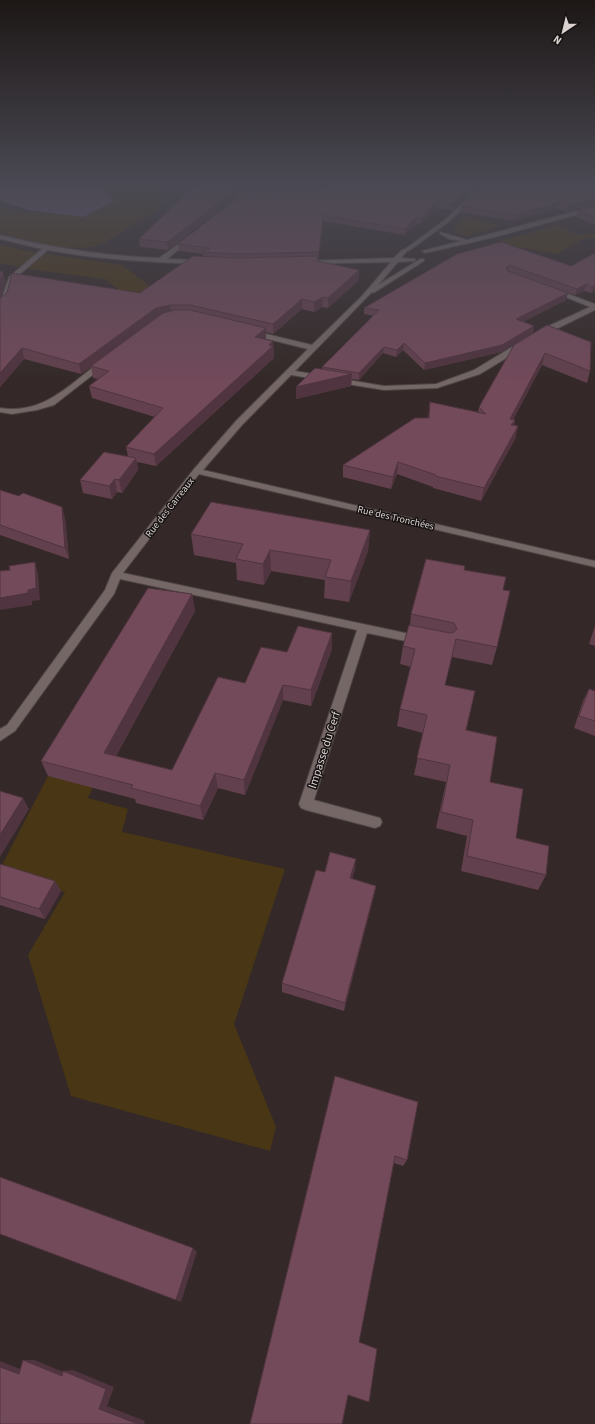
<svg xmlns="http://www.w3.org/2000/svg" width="595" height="1424" font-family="'Source Sans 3',sans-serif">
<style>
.green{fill:#483615}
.water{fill:#735674}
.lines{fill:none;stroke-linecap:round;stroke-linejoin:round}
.street-casing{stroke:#4d4443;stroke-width:2}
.street{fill:#746766;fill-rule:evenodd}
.wall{fill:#62404d}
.shaded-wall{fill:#50343f}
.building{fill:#724a5a;stroke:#50343f}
.labels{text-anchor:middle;stroke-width:3;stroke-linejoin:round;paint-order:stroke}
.far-street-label{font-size:10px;fill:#d9d2d1;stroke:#181313}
.street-label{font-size:12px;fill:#d9d2d1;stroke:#181313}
</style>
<rect width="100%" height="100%" fill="#342928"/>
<!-- green -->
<path class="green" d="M87,184H159L160,185L163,202L157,210L102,244L88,248L57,247L9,236L0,232V207L29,213H77Z
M465,216L501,226L466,236L454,233V229Z
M556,225L578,235L595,233V238L583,239L557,254L494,243Z
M0,244L26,251L122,265L164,297L144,309L105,279L36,270L0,263Z
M48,776L93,787L88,798L128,809L122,832L285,869L234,1024L276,1127L270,1151L71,1096L28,955L65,892L0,873V869Z"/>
<!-- water -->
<path class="water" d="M0,184H99L114,201L83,217L28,210L0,201Z"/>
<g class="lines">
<defs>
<path id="street" d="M203,184H211L263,195C255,200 212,189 203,184Z
M482,184H488L450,221L410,250L407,251L401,258L415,259V261L398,262L378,285L420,259H424V261L375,292L371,293L295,371L384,386L436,384L474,370L540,330L590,307L551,291V289H555L595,304V310L546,334L480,374L437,388L384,390L291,375L242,425L203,470L595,561V567L199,474L123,573L424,637L426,640L424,643L420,644L367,633L314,800L380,818L382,822L380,826L375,828L306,810L301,808L299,804L357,630L120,579L114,594L15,731L0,741V729L7,725L105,590L112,573L194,469L236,421L308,349L247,334V330H250L312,345L362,296L391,262L303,264L301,263V261L394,258L402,250L405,249L446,219Z
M595,206V210L491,238L425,253L422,251L461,241L449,239L440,234V232C441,232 465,239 467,240Z
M0,235C53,248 105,256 159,258L191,235L194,237L193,238L167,259L201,260L204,262L201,264C150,262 99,260 48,250L14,279L8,302L0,309V303L9,277L42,249L0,239Z
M101,361H107L108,363L54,405L37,410L12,414L0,412V408C43,415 69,385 101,361Z"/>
</defs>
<!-- street casing -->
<use href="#street" class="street-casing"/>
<!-- street -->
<use href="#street" class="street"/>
</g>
<!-- wall -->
<path class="wall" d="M196,184H328L305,193L280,194H282L306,193L328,186L331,184H480L453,210L436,208L419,225L416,224L404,235L323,221L318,261L359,270V280L328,308L322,307L314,312L302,309L273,334L266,332V340L273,341L274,358L156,466L137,462L138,470L122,493L117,492L112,499L83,493L80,480L128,456L126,447L155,417L92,398L89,386L98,379L93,378L91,367L81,374L24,359L0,387V271L6,282L0,298L140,293L203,257V254L179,251L178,244L253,191L238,188L239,195L168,250L140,247L139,239Z
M595,184V205L566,212L558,208L514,221L461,212L462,206Z
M595,206V225L576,217L578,210Z
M595,253V291L591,293L584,291L575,295L540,283L566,300L523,322L534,326L533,333L501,352L424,370L403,350L396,357L383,353L359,380L352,379L351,386L296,399V387L322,369V367L374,316L364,314V308L457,254L571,266Z
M547,325L590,371L587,383L542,365L513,420H515L514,426H518L515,439L481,501L433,488V487L397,474L391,489L343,477V465L428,418L430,402L478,412L479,407Z
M0,490L65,518L69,559L0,535Z
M370,530L368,551L349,602L324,598L325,580L271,571L264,585L237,580L236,563L194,555L191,534Z
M464,570L503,590L497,647L492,665L452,657L445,685L516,838L546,875L538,890L461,871L467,836L436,828L446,782L414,775L423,733L397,726L400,709L411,667L400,664L403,646L410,625L411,614Z
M192,594L195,611L116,756L172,770L245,683L287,652L332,633V649L311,706L283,700L245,795L218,788L203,820L136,803L135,799L48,776L41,761Z
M595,626V646L589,644Z
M589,689L595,691V736L574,728L583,701Z
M0,864L55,881L61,891L45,919L0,905Z
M355,869L352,879L374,895L344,1011L282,992V983L325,872Z
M335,1076L407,1160L403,1166L394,1163L348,1395Z"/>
<!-- shaded-wall -->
<path class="shaded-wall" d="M312,184H328L305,193V186Z
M475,184H480L453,210V204Z
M238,188L239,195L168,250L167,242Z
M595,199V205L566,212L568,206Z
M436,201V208L419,225L420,219Z
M560,202L558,208L514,221L515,215Z
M323,215V221L318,259L319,252Z
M416,217V224L404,235L405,229Z
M509,265L508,272L506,268Z
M359,270V280L328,308V298Z
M3,272L6,282L0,298V281Z
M586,284L584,291L575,295L577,289Z
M595,285V291L591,293L592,287Z
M568,293L566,300L515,326L516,319Z
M323,297L322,307L314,312V302Z
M302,299V309L273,334V324Z
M170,305L172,315L91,366V367L81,374L79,364L156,308Z
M534,326L533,333L501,352L424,370L425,363Z
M266,328V340L255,337Z
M273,341L274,358L156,466L154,454Z
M404,343L403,350L396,357L397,350Z
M384,347L383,353L359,380V373Z
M22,348L24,359L0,387V373Z
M545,353L542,365L507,431L510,419Z
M352,374L351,386L296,399V387Z
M515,420L512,432L511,425Z
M518,426L515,439L481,501L484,488Z
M136,458L138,470L122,493L119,480Z
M398,462L397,474L391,489L393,477Z
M115,479L117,492L112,499L109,486Z
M62,507L65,518L69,559L65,548Z
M370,530L368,551L349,602L351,581Z
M270,550L271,571L264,585L263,564Z
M35,562L38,574L40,600L32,601V605L0,610V598L28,590Z
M192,594L195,611L109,768L104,753Z
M332,633V649L311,706V690Z
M283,685V700L245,795L244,780Z
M215,773L218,788L203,820L200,806Z
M23,798L29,809L0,857V835Z
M356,859L355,869L349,888L350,878Z
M55,881L61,891L45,919L39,909Z
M376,886L374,895L344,1011L345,1003Z
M193,1248L197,1252L181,1302L176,1300Z
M23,1360H34L71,1375L62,1376Z
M0,1361L30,1373L19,1374L0,1367Z
M73,1370L114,1387L107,1406L145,1421L144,1424H138L99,1409L63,1371Z"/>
<!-- building -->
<path class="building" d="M196,184H223L238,188L167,242L139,239Z
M246,184H312L305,186L280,188L254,185Z
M331,184H475L453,204L436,201L420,219L416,217L405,229L323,215L319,252L238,254L203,252L210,248L178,244L247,190L282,194L306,193L328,186Z
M485,184H595V199L568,206L560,202L515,215L462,206Z
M595,206V218L578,210Z
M501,242L571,266L595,253V285L592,287L586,284L577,289L509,265L506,268L508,271L568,293L516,319L534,326L502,345L425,363L404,343L397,350L384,347L359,373L322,367L379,310L364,308L457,254Z
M193,256L238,258L318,256L317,261L359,270L328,298L323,297L314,302L302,299L273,324L190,305H170L156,308L79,364L22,348L0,373V298L7,293L12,273L140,293Z
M0,271L3,272L0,281Z
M175,310H190L266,328L255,337L273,341L269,345L273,346L154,454L126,447L163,408L89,386L109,371L91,366L163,313Z
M547,325L591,342L590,371L545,353L510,419L515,420L511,425L518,426L484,488L435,476L436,475L398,462L393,477L343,465L415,418H429L430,402L486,414L479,407L514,345Z
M315,368L352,374L296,387Z
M104,452L136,458L119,480L115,479L109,486L80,480Z
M0,490L19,496L23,493L62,507L65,548L0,525Z
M211,502L370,530L351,581L325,577L331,560L270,550L263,564L236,559L243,544L191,534Z
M426,559L465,566L464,570L506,577L503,590L510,591L497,647L456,639L445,685L475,691L466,730L497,737L490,782L523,789L516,838L549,846L546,875L467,856L473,820L441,812L450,765L417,758L427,715L400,709L415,649L403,646L409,625L450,633L454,632L457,629L454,623L411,614Z
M35,562L36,588L28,590V593L0,598V571L10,570L9,566Z
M148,588L192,594L104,753L172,770L218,677L245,683L261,647L287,652L298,626L332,633L311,690L283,685L244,780L215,773L200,806L131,788L133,785L41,761Z
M589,689L595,691V721L579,716Z
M0,791L23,798L0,835Z
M330,852L356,859L350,878L376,886L345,1003L282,983L316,870L325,872Z
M0,864L55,881L39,909L0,897Z
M335,1076L418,1102L407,1160L395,1156L359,1342L377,1349L369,1402L348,1395L342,1424H250Z
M0,1177L193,1248L176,1300L0,1234Z
M23,1360L62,1376L63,1371L106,1389L99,1409L138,1424H0V1367L19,1374Z"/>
<!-- sky -->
<linearGradient id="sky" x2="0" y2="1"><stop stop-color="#1d1716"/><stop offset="0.48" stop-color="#4a4953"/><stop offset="1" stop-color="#4a4953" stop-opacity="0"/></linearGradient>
<rect width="595" height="383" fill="url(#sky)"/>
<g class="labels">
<!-- far-street labels -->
<g class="far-street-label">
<text transform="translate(169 507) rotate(-52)" y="4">Rue des Carreaux</text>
<text transform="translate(396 517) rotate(13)" y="4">Rue des Tronchées</text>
</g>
<!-- street labels -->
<g class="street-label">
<text transform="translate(324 750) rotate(-72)" y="4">Impasse du Cerf</text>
</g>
</g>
<!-- north arrow -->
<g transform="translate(563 32) rotate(215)" stroke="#181313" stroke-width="3" paint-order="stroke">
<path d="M0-3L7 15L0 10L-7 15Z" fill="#d9d2d1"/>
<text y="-6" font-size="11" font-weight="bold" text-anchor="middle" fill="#d9d2d1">N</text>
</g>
</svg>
